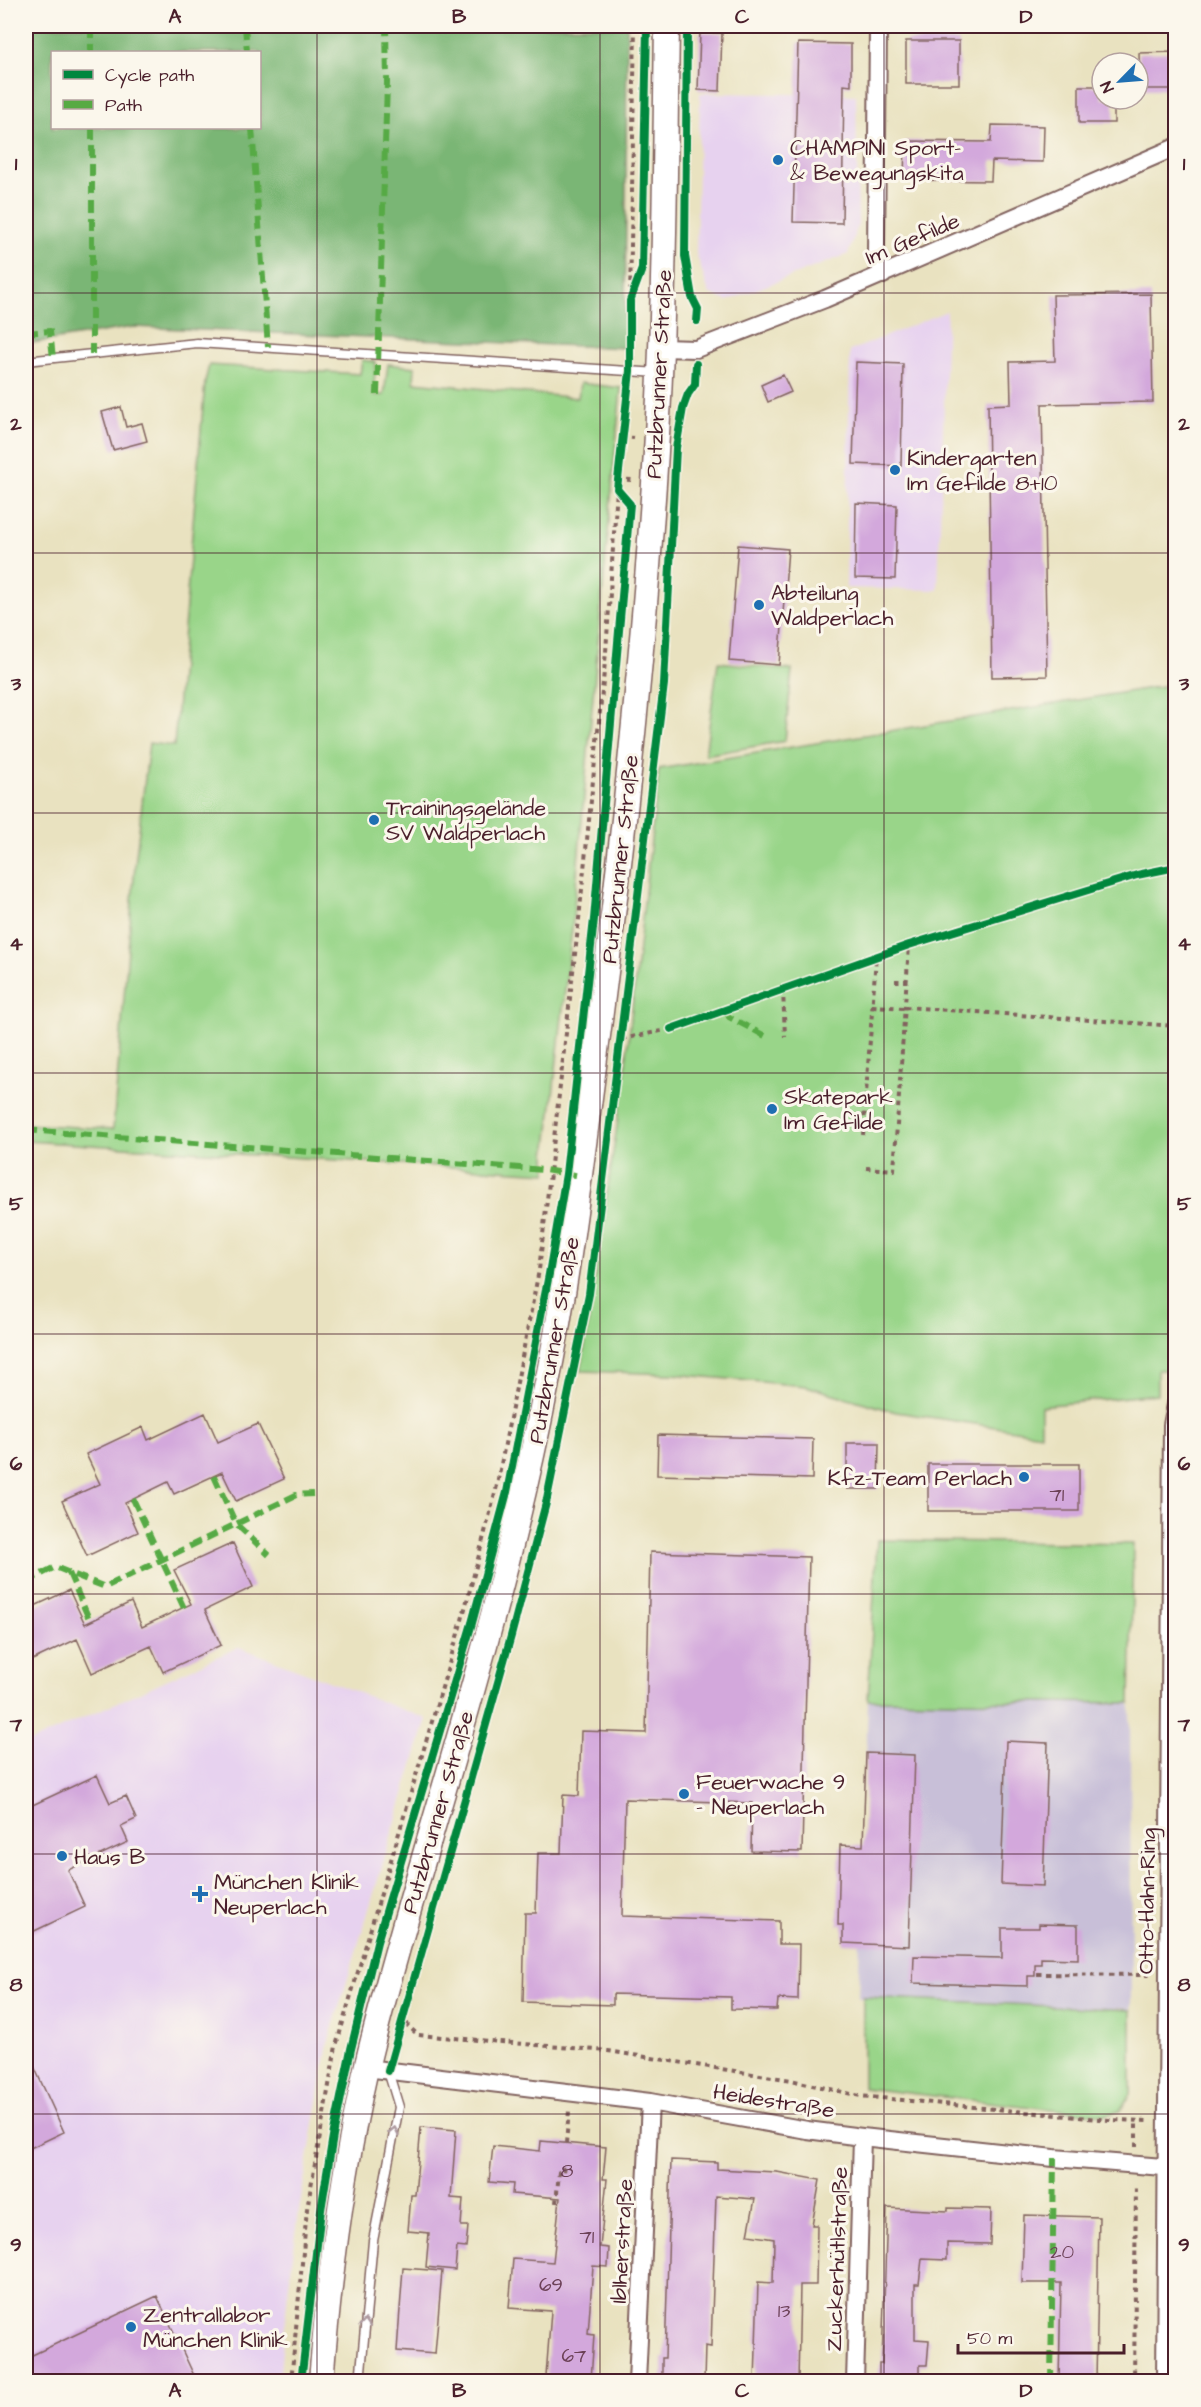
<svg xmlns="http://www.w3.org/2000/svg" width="1201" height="2407" font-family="'Architects Daughter',sans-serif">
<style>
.built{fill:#e7d2ef}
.industrial{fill:#c8bfd8}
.green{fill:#99d589;stroke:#727a5a;stroke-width:1.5}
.forest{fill:#7ab675;stroke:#626a50;stroke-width:1.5;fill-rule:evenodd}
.building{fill:#d3a8dc}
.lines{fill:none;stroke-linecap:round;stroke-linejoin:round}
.service-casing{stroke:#82635f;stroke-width:11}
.minor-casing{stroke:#82635f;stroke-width:20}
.secondary-casing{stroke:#82635f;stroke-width:27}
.path{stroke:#82635f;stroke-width:4;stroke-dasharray:4.5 4.5;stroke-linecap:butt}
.service{stroke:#fff;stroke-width:8}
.minor{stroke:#fff;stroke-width:16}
.secondary{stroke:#fff;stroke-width:24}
.quiet{stroke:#57aa44;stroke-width:6;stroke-dasharray:12 6;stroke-linecap:butt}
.cycleway-casing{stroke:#fbf7ec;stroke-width:11}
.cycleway{stroke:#00873e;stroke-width:8}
.oneway{stroke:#ae9aa0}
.grid{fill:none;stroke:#4a1f2b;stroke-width:1.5;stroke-opacity:0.55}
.poi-dot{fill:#1f6fb2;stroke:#fbf7ec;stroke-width:2}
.labels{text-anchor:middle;stroke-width:6;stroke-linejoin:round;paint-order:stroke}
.number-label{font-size:20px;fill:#6c4157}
.poi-label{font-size:22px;fill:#4a1f2b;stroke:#fbf7ec;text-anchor:start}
.street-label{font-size:22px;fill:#4a1f2b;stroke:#fbf7ec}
.neatline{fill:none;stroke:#4a1f2b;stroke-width:2}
.grid-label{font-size:20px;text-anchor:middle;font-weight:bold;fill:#4a1f2b}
</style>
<rect width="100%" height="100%" fill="#fbf7ec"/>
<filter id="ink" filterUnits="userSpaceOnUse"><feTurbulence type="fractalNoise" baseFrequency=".0167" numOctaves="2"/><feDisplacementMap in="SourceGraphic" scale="12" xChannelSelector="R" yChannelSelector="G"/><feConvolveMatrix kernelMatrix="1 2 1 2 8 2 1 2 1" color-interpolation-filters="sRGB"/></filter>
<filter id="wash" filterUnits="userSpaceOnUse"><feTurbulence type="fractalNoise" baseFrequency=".008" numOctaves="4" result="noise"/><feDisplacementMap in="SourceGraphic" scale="24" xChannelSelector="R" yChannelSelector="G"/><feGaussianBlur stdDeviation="1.35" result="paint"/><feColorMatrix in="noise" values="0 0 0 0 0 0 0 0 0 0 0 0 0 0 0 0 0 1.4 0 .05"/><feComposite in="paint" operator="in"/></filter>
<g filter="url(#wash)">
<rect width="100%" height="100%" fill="#e9e2c0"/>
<!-- built -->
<path class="built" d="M700,93L856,95L858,225L848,254L727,301L709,293L696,253Z
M947,311L938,590L846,588L850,351Z
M239,1647L427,1719L328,2043L299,2210L288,2292L279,2381H26V1744Z"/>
<!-- industrial -->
<path class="industrial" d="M868,1700L1130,1703L1131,2009L858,1998Z"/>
<!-- green -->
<path class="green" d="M362,360L376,362L373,395H384L388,364L415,367L414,382L578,398L580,383L621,388L572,929L546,1156L547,1173L26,1141V1124L113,1129L135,865L149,743L174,746L205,382L209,365L360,374Z
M718,662L792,670L785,741L705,755Z
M1175,684L1176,1370H1157V1394L1041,1406V1434L896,1412L806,1386L673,1374L581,1371L625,1071L659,769Z
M877,1540L1133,1544L1130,1703L868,1700Z
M863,1997L1131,2010V2094L1120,2111L1105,2115L863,2088Z"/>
<!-- forest -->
<path class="forest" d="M26,26H627L625,348L133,327L26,344ZM52,52H260V128H52Z"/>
<g id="blocks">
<!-- building -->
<path class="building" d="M700,32L722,33L720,91L698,90Z
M906,41H959V84H906Z
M798,43L851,44V86L844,85L842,223L793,222Z
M1176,52V89H1140L1139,53Z
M1079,86H1102V99H1114V123H1079Z
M992,125L1044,126L1043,162L992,161L991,181L904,180L905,141L991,142Z
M1151,294L1153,402L1042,404L1047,676L992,677L988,405L1011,404L1010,362L1055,361L1053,295Z
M856,362L903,364L901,466L853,464Z
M783,375L791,392L768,402L761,385Z
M121,407L126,427L142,423L147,441L113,450L102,412Z
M856,503L897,505L895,579L855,578Z
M738,545L788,549L779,665L729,661Z
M205,1413L218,1442L258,1424L284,1479L236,1501L222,1472L174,1494L168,1482L125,1503L138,1532L87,1556L62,1501L100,1484L86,1454L143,1427L148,1440Z
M658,1435L813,1439L812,1479L657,1475Z
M847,1443H879L878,1489H847Z
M928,1464H1079V1511H928Z
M233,1543L253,1587L205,1610L221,1645L163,1672L151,1646L92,1673L77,1639L26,1663V1610L69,1590L85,1624L131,1602L142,1627L191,1604L174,1570Z
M650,1552L809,1557L802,1852L751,1851L752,1803L625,1799L622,1916L779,1921V1944H799L798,2000L778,1999L777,2010L731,2009V1997L613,1994V2005L523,2002L525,1913H536L538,1853H561L563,1795L579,1796L581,1731L646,1733Z
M1006,1741L1048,1743L1043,1886L1001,1884Z
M866,1753L915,1755L909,1946L843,1943V1925H838L840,1845L863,1846Z
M97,1775L110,1803L126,1796L136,1819L121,1826L128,1842L68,1870L85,1907L26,1935V1808Z
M1039,1924L1078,1925V1959L1041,1958V1964H1035V1976H1028V1986L913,1983L914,1956L1002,1958V1928H1039Z
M26,2049L64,2132L26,2150Z
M421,2127L456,2130L451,2198L463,2199L461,2226H468L466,2248L457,2247L455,2270L426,2267L429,2233L408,2231L411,2195H415Z
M541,2141L606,2147L603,2179H607L600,2247L609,2248L608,2267L593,2266L588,2334L594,2335L591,2380L546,2376L551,2311L509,2308L513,2259L553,2262L560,2198L512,2194L513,2184L489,2182L493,2146L540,2151Z
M671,2160L717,2162V2169L777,2172L820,2180L812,2225H817L816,2285H800L798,2382H755L758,2282L773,2283L774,2239L748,2235L755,2199L716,2196L711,2347L705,2346L704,2382H662V2358H665Z
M887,2208L948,2211V2208L991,2209L990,2244L947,2243V2260L922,2259L919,2284H915V2339L929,2340L927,2365H920V2382H879V2364H882Z
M1024,2215L1099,2217L1096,2382H1059L1061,2283H1022Z
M403,2268L442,2271L435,2354L397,2351Z
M157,2296L197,2382H26V2358Z"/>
</g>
</g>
<g filter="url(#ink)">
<use href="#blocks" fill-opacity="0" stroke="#82635f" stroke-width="1.5"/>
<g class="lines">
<defs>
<path id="service" d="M26,361L197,343L659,373
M360,2382L373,2241L399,2107L388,2071"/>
<path id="minor" d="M878,26L876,254L883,275
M661,348L696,349L825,299L1176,147
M366,2068L650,2102L807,2130L862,2137L1054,2158L1175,2168
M637,2382L650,2102
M855,2382L862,2137
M1165,2382L1172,1425L1176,1404"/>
<path id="secondary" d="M321,2382C329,2278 342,2175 365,2073C384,1991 409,1910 432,1830C475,1684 517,1537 546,1388C569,1274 582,1158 597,1043C625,829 648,614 659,398C665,274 665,150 667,26"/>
</defs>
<!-- service casing -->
<use href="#service" class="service-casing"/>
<!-- minor casing -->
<use href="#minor" class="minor-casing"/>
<!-- secondary casing -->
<use href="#secondary" class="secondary-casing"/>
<!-- path -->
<path class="path" d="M630,301L635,26
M622,437L634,438
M618,479L632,480
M895,981H907
M783,990L785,1037
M872,1006L905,1008
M905,1007L1176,1026
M622,1039L671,1029
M863,1135L876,957
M866,1168L894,1170L909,945
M1037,1974L1150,1975
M404,2014L408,2026L418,2035L608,2051L791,2080L860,2096L1109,2120L1150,2121
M566,2143L569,2111
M1136,2147V2120
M556,2203L559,2172H563L564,2164
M291,2382L307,2209L336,2046L462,1620L496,1490L539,1270L579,919L606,652L617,489
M1134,2382L1136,2184"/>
<!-- service -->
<use href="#service" class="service"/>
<!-- minor -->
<use href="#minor" class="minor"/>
<!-- secondary -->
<use href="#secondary" class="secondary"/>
<!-- quiet -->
<path class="quiet" d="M91,26V52
M245,26L247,52
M92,128V354
M252,128L268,347
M26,305L29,311L26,320
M26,333L50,331L53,358
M377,395L387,83L386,26
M726,1010L729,1017L767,1037
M26,1130L545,1170L580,1176
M214,1476L236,1524L296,1495L313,1494
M133,1499L184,1608
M69,1573L90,1621
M26,1582L55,1567L105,1587L236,1524L269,1555
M1051,2382L1054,2158"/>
<defs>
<path id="cycleway" d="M687,26L685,256L692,297L698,309L697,321
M671,1029L909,945L1137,875L1176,867
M388,2071L511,1636L546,1503L589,1294L664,684L676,448L683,408L688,394L695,384L696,364
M301,2382L321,2210L333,2136L351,2049L377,1942L472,1623L507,1492L549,1274L566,1174L594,919L630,504L617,489L630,371V301L642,269L647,26"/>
</defs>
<!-- cycleway casing -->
<use href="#cycleway" class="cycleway-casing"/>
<!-- cycleway -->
<use href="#cycleway" class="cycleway"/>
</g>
<!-- one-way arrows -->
<defs><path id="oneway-chevron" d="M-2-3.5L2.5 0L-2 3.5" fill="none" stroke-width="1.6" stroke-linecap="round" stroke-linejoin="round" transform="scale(1.5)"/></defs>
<g class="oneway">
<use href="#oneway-chevron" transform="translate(394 2131) rotate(-79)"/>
<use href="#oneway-chevron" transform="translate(365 2323) rotate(-85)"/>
</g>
</g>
<!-- grid -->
<path class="grid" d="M317,26V2382M600,26V2382M884,26V2382M26,293H1176M26,553H1176M26,813H1176M26,1073H1176M26,1334H1176M26,1594H1176M26,1854H1176M26,2114H1176"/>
<!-- markers -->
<g class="poi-dot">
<circle cx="778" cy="160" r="6"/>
<circle cx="895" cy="470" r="6"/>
<circle cx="759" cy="605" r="6"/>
<circle cx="374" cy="820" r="6"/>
<circle cx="772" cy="1109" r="6"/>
<circle cx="1024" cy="1477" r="6"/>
<circle cx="684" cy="1794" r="6"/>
<circle cx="62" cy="1856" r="6"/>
<path d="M197 1885h6v6h6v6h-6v6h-6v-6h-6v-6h6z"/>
<circle cx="131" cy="2327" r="6"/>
</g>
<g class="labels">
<!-- number labels -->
<g class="number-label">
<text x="1057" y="1501">71</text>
<text x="567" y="2177">8</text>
<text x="587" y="2243">71</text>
<text x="1062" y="2258">20</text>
<text x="551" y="2291">69</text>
<text x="784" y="2317">13</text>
<text x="574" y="2362">67</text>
</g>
<!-- poi labels -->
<g class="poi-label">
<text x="790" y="155">CHAMPINI Sport-<tspan x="790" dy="25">&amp; Bewegungskita</tspan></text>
<text x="907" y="465">Kindergarten<tspan x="907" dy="25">Im Gefilde 8+10</tspan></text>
<text x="771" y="600">Abteilung<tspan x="771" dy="25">Waldperlach</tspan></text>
<text x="386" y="815">Trainingsgelände<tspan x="386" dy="25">SV Waldperlach</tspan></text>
<text x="784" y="1104">Skatepark<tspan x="784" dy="25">Im Gefilde</tspan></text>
<text x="1012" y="1485" text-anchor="end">Kfz-Team Perlach</text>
<text x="696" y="1789">Feuerwache 9<tspan x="696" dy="25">- Neuperlach</tspan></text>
<text x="74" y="1864">Haus B</text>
<text x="214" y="1889">München Klinik<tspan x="214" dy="25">Neuperlach</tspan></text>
<text x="143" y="2322">Zentrallabor<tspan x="143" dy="25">München Klinik</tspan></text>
</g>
<!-- street labels -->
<g class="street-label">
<text transform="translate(912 238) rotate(-23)" y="8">Im Gefilde</text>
<text transform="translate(658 374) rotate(-87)" y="8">Putzbrunner Straße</text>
<text transform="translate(619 859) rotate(-84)" y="8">Putzbrunner Straße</text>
<text transform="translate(553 1340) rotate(-80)" y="8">Putzbrunner Straße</text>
<text transform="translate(437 1812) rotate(-74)" y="8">Putzbrunner Straße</text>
<text transform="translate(1146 1901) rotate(-89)" y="8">Otto-Hahn-Ring</text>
<text transform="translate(774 2100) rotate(9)" y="8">Heidestraße</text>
<text transform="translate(621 2241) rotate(-87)" y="8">Iblherstraße</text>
<text transform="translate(836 2259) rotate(-88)" y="8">Zuckerhütlstraße</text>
</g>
</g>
<!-- margin -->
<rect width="1201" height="2407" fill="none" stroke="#fbf7ec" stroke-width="66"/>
<!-- legend -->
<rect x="51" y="51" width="210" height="78" fill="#fbf7ec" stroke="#b4a19f" stroke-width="1.5"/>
<rect x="63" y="70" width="30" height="9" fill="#00873e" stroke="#b4a19f" stroke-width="1.5"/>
<text x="105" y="81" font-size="18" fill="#4a1f2b">Cycle path</text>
<rect x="63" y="100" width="30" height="9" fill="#57aa44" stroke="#b4a19f" stroke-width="1.5"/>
<text x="105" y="111" font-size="18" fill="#4a1f2b">Path</text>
<!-- north arrow -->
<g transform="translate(1120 81) rotate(245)"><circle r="28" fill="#fbf7ec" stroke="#b4a19f" stroke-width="1.5"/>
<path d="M0-4.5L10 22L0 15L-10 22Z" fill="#1f6fb2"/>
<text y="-9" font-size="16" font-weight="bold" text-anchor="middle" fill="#4a1f2b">N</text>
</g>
<!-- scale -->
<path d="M958 2344v9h166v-9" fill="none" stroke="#4a1f2b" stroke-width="3"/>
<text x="967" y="2344" font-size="18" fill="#4a1f2b" stroke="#fbf7ec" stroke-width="4.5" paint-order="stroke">50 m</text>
<rect x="33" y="33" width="1135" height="2341" class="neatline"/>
<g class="grid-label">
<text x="175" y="23">A</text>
<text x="459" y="23">B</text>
<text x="742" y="23">C</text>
<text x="1026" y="23">D</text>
<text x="16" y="170">1</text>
<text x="1184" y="170">1</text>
<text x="16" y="430">2</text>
<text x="1184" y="430">2</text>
<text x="16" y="690">3</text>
<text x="1184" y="690">3</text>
<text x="16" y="950">4</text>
<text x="1184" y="950">4</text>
<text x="16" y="1210">5</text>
<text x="1184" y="1210">5</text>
<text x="16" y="1470">6</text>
<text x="1184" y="1470">6</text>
<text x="16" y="1731">7</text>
<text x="1184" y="1731">7</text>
<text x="16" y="1991">8</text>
<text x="1184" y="1991">8</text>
<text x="16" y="2251">9</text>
<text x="1184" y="2251">9</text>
<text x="175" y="2397">A</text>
<text x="459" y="2397">B</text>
<text x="742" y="2397">C</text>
<text x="1026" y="2397">D</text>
</g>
</svg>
